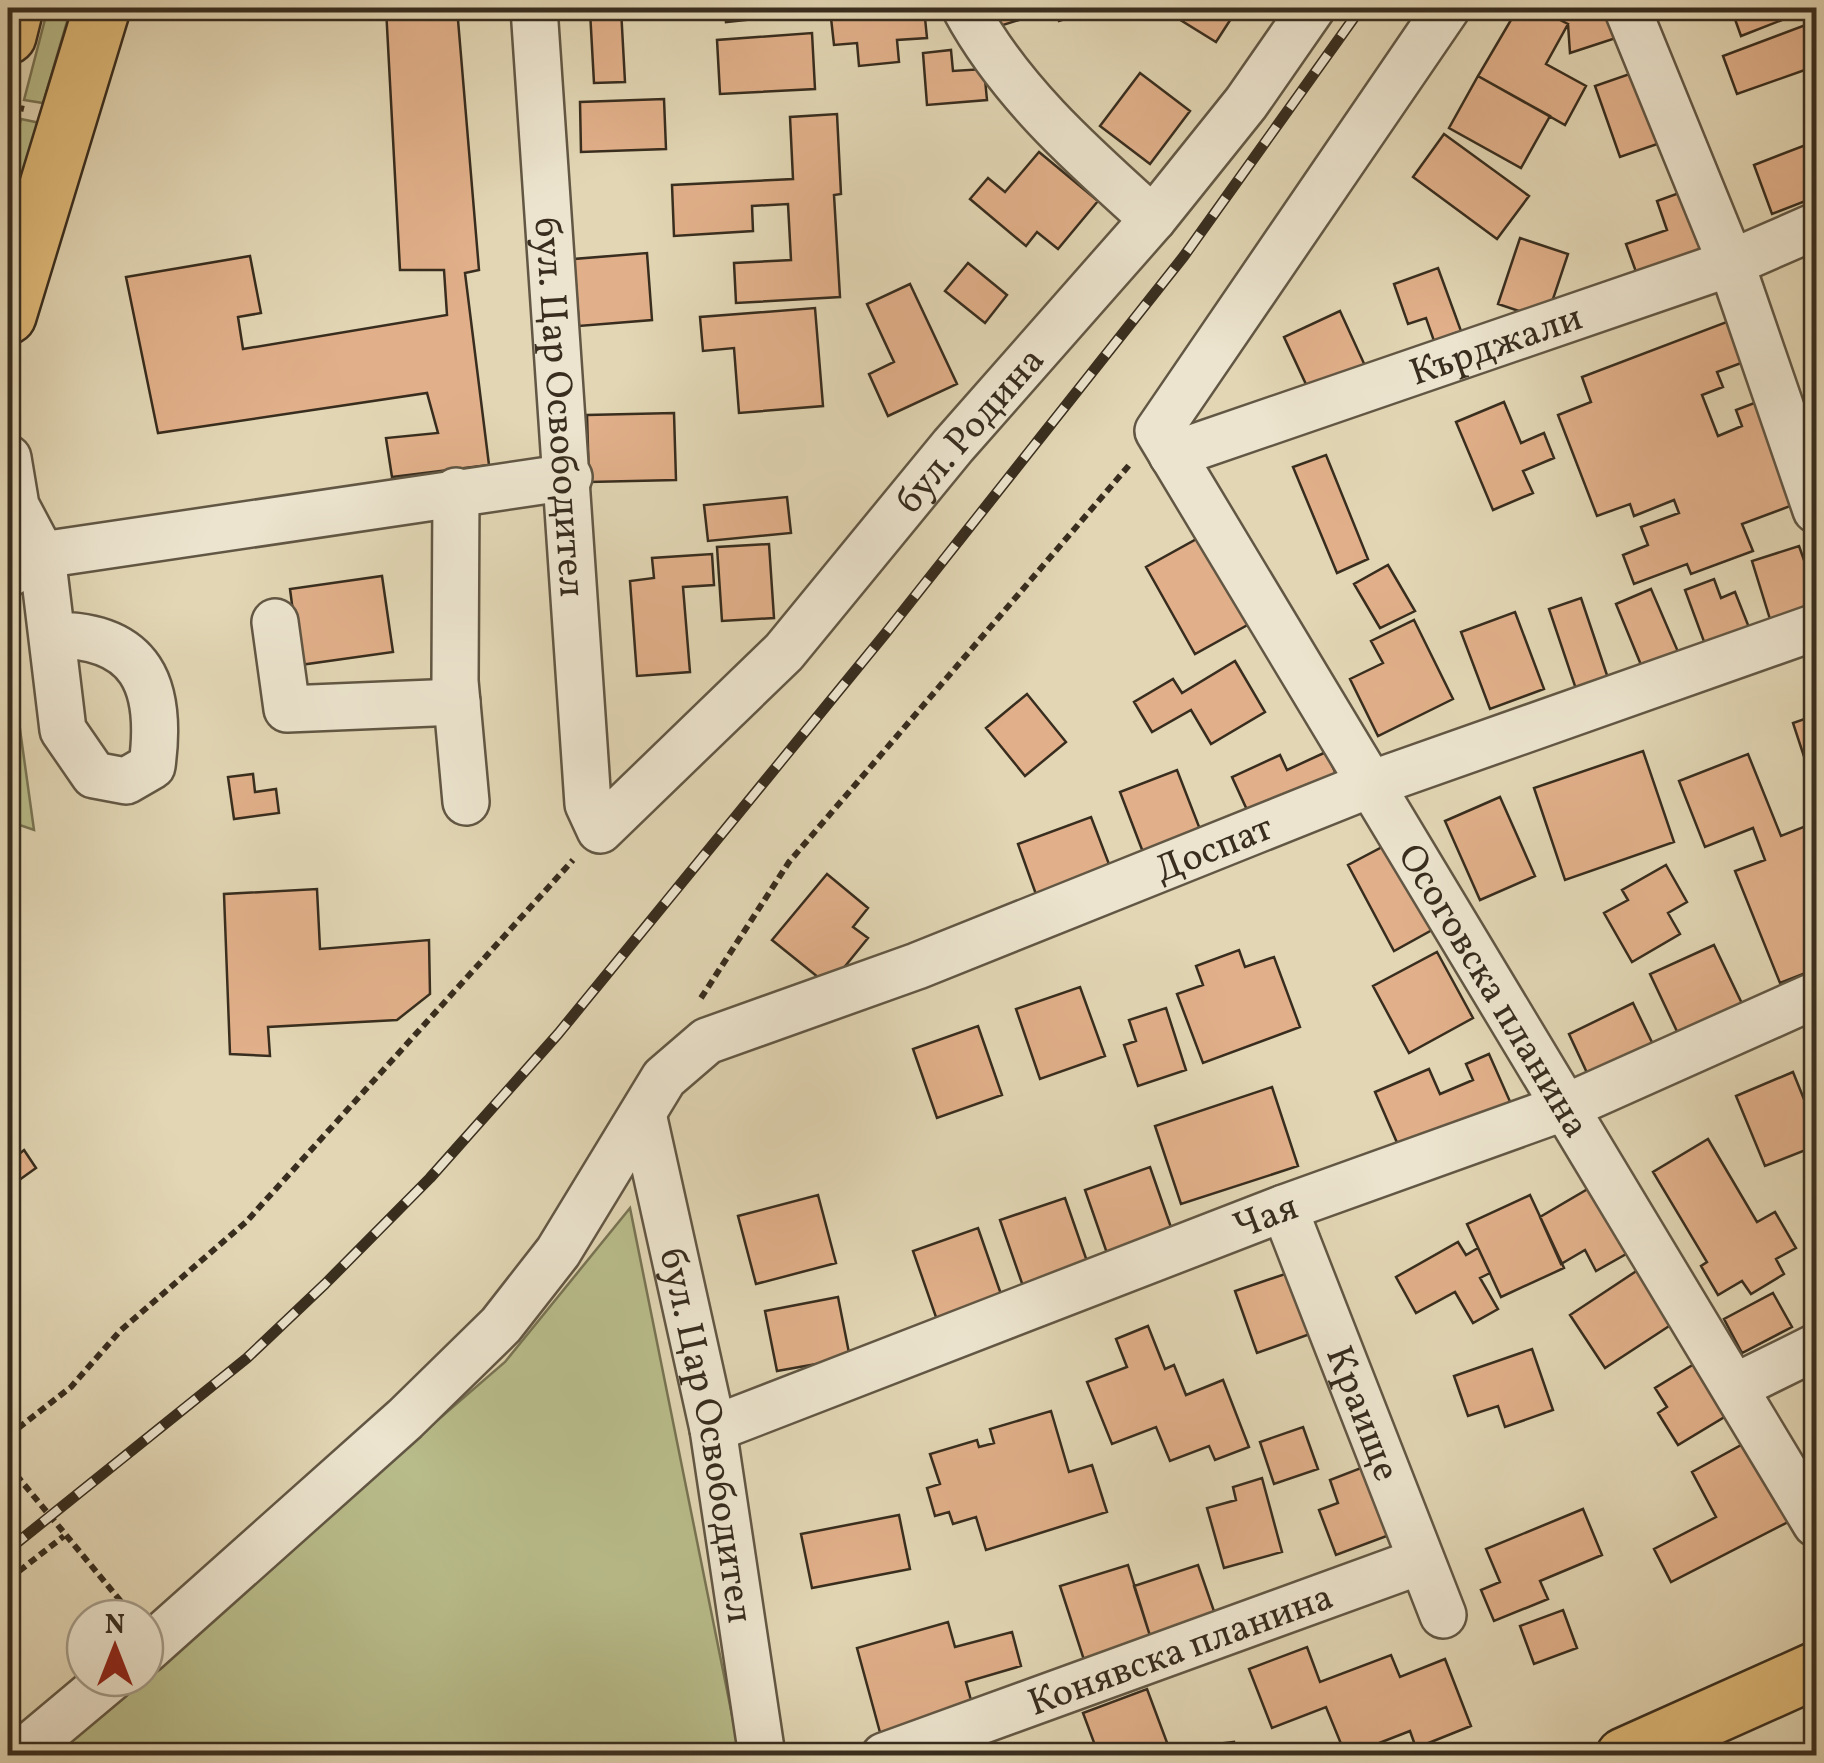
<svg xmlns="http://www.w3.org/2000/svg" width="1824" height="1763" font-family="Vollkorn,serif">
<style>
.green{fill:#b8bc8a;stroke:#787454;stroke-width:2.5}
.building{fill:#e1b08a;stroke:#382d1e;stroke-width:2.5}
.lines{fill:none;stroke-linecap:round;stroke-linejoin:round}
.minor-casing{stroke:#625744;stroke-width:50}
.major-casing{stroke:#382d1e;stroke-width:60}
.highway-casing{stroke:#382d1e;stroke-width:60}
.path{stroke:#382d1e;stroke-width:6;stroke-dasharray:8 5;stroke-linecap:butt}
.minor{stroke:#ece4ce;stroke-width:45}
.major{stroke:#e1bb7a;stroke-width:55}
.highway{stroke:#e1bb7a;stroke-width:55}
.rail-casing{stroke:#382d1e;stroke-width:11}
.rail{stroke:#ece4ce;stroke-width:8;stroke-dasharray:22;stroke-linecap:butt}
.labels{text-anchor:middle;stroke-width:8;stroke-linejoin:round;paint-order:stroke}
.street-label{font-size:38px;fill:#382d1e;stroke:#ece4ce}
</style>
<rect width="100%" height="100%" fill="#e2d6b4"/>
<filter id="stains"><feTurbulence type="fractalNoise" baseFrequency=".002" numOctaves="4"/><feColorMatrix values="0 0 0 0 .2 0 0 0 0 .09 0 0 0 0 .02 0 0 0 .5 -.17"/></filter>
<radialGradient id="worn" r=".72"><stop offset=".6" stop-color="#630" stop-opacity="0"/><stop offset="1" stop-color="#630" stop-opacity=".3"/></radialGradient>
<!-- green -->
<path class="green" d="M48,8H71L43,103L24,100Z
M21,119L40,123L8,241V173Z
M8,643L34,830L8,821Z
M630,1208L740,1755L49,1756L139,1678H145V1673L505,1362Z"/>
<!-- building -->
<path class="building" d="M386,8H457L479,270L465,273L489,465L392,477L386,438L438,433L427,393L158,433L126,277L250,256L261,313L238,317L243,349L447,315L444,270H400Z
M725,8H801V14L726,22Z
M924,8L927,38L897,40L899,62L859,66L857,43L834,45L830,9Z
M980,8H1089L1090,11L1059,21L1054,9L987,30Z
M1161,8H1238L1216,42Z
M1518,8H1536L1568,24L1546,64L1586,86L1565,125L1478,76Z
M1536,8H1605L1616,38L1570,53L1568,24Z
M1731,8H1778L1782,20L1741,36Z
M621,9L625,82L594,83L590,11Z
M1816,21V66L1737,94L1723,56Z
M812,33L815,89L720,94L717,40Z
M951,50L953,71L984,69L987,100L927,105L923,53Z
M1641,70L1666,141L1620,157L1595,86Z
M1140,73L1190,111L1150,164L1100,126Z
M1478,76L1550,116L1521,168L1449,128Z
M664,99L666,149L581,152L580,102Z
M837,114L841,194L834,195L840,297L736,303L734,263L791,260L788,204L752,206L753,231L674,236L672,185L793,179L790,117Z
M1444,134L1529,196L1497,239L1413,177Z
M1816,141V197L1772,214L1754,165Z
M1039,152L1098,201L1058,249L1037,232L1026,246L970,199L988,178L1005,192Z
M1690,189L1714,257L1640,283L1626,244L1667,230L1657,201Z
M1520,238L1568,254L1546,320L1498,304Z
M647,253L652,320L579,326L574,259Z
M968,263L1007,295L985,323L945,291Z
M1438,268L1461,331L1434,341L1426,318L1408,324L1394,284Z
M910,284L957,384L888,416L869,374L894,362L867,304Z
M815,308L823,406L739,413L734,348L703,351L700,317Z
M1340,311L1367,370L1311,395L1284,337Z
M1737,318L1752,359L1717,372L1723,387L1702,395L1718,436L1742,426L1736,410L1762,400L1801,502L1742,524L1753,551L1691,574L1687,564L1634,584L1623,555L1648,545L1641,527L1679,513L1674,500L1634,516L1630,504L1597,516L1558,415L1591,402L1582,377Z
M1504,402L1521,443L1544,433L1554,458L1523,471L1533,493L1493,510L1456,422Z
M674,413L676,480L589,482L587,415Z
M1326,455L1368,559L1337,573L1293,467Z
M787,497L791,533L708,541L704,505Z
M1202,536L1251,623L1195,654L1146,567Z
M769,544L774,618L722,621L717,547Z
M1799,546L1805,563L1816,559V619L1774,632L1752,561Z
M712,554L714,585L683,587L690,672L637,676L630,581L654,578L652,558Z
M1388,565L1415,611L1380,628L1354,584Z
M382,576L393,652L300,665L290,589Z
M1714,579L1721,598L1735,592L1750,630L1706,647L1685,590Z
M1651,589L1682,661L1646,677L1616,604Z
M1581,598L1610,684L1578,695L1549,609Z
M1515,612L1544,689L1490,709L1461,632Z
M1414,620L1453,699L1378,736L1350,679L1383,663L1371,641Z
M1235,661L1265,712L1211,744L1191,710L1152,732L1134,702L1173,679L1182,693Z
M1027,694L1066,742L1025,776L986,728Z
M1816,715V793L1793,723Z
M1643,751L1674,842L1565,880L1534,788Z
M1326,752L1340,783L1253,823L1232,777L1280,755L1287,770Z
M1748,754L1781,836L1816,822V969L1780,983L1735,871L1765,860L1753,828L1705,847L1679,781Z
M1177,770L1203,837L1146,860L1120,792Z
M253,774L255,792L276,789L279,813L234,819L228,777Z
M1500,797L1535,876L1480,900L1445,821Z
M1091,817L1112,872L1038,900L1018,844Z
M1386,845L1432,930L1394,951L1348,865Z
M1666,865L1687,902L1668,913L1680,934L1632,962L1604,913L1628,900L1622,890Z
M827,874L868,908L853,927L868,938L829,986L772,940Z
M317,889L320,949L429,940L430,994L397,1020L268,1027L270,1056L230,1054L224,894Z
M1714,945L1746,1012L1682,1042L1650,974Z
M1239,950L1245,967L1274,957L1300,1027L1203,1063L1177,994L1203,985L1196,966Z
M1437,952L1473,1018L1409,1053L1373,986Z
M1080,987L1105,1056L1040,1079L1016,1009Z
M1633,1003L1660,1059L1595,1090L1569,1034Z
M1166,1008L1186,1070L1138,1086L1124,1045L1136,1041L1129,1020Z
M978,1026L1002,1095L937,1118L913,1049Z
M1489,1054L1512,1106L1402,1154L1375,1092L1429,1069L1440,1094L1473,1080L1466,1064Z
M1793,1072L1816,1129V1146L1765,1166L1736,1096Z
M1272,1087L1298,1166L1181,1204L1155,1126Z
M1708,1139L1757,1222L1775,1212L1796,1248L1776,1259L1784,1274L1751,1294L1742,1281L1718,1295L1701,1266L1707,1262L1653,1172Z
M24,1150L36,1168L8,1188V1163Z
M1150,1167L1174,1236L1109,1259L1085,1190Z
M1598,1183L1635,1249L1596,1271L1585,1250L1561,1264L1540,1217Z
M818,1195L836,1263L756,1284L738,1216Z
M1530,1195L1564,1268L1501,1297L1467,1224Z
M1065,1198L1089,1267L1024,1289L1000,1220Z
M978,1228L1002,1297L937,1320L913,1251Z
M1458,1242L1466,1255L1478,1248L1490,1273L1480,1278L1498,1309L1473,1323L1455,1292L1416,1313L1396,1277Z
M1647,1264L1683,1317L1605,1368L1570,1315Z
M1288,1273L1310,1334L1257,1353L1235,1291Z
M1773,1293L1792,1327L1742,1353L1724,1319Z
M838,1297L850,1358L777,1371L765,1311Z
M1148,1326L1165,1369L1174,1365L1186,1395L1223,1380L1249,1447L1215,1460L1209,1446L1170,1461L1156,1427L1112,1444L1087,1382L1127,1367L1116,1339Z
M1532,1349L1553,1410L1505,1427L1498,1406L1468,1416L1454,1376Z
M1704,1358L1736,1410L1678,1445L1658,1413L1667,1407L1655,1388Z
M1051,1411L1069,1472L1092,1465L1107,1512L986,1550L976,1517L953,1524L949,1512L935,1516L927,1488L940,1484L930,1454L977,1440L979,1447L994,1443L990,1429Z
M1303,1427L1318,1469L1274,1484L1260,1442Z
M1754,1438L1796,1518L1671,1582L1654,1549L1716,1517L1692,1472Z
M1366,1466L1392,1534L1336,1555L1319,1510L1338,1503L1330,1480Z
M1262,1478L1282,1552L1224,1568L1207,1508L1236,1500L1233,1487Z
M1583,1509L1602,1555L1540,1581L1548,1599L1494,1621L1481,1590L1500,1582L1486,1549Z
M899,1515L910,1569L812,1588L801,1534Z
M1128,1565L1151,1639L1084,1660L1060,1586Z
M1198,1565L1216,1617L1151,1639L1134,1586Z
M1563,1610L1577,1648L1534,1664L1520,1626Z
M948,1622L955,1647L1012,1632L1021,1666L966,1682L974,1711L881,1736L857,1648Z
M1307,1647L1320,1682L1391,1655L1400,1677L1445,1659L1471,1726L1416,1748L1410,1731L1346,1756L1326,1707L1272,1728L1249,1669Z
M1147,1689L1172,1756H1099L1083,1713Z
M1234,1742L1236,1756H1200L1199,1746Z
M987,1743L991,1756H950Z"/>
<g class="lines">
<defs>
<g id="minor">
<path id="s1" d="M534,8L588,804L600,830L784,652L953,446L1153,219L1246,103L1312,8"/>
<path d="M965,8C1010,92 1083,156 1153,219"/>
<path id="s2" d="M1447,8L1158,431L1816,1524"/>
<path d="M1627,8L1731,263L1816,510"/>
<path id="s3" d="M1172,455L1731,263L1816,226"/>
<path d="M8,458L16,506L42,555L63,730L94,775L126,781L152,766C163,685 142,635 53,635"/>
<path d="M456,491L455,681L466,802"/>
<path d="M8,574L42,555L569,477"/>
<path d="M275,622L287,709L457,702"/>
<path id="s4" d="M643,1114L713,1429L762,1756"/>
<path id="s5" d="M1284,1208L1443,1615"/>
<path d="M1735,1387L1816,1347"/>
<path id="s6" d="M713,1429L1284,1208L1568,1106L1816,995"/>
<path id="s7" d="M145,1651L405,1419L501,1325L558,1252L664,1078L707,1041L917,966L1371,784L1816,627"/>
<path d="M18,1756L111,1678"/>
<path id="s8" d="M884,1756L1421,1561"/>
</g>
<path id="major" d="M8,36L15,8
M8,316L102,8"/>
<path id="highway" d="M1624,1756L1816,1670"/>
</defs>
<!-- minor casing -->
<use href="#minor" class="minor-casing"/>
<!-- major casing -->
<use href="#major" class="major-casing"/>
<!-- highway casing -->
<use href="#highway" class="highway-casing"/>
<!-- path -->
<path class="path" d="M8,105L24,109
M701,998L789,862L1131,463
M8,1436L71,1387L120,1331L246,1222L573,860
M8,1465L128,1610
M9,1579L64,1536"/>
<!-- minor -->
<use href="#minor" class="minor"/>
<!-- major -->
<use href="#major" class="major"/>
<!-- highway -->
<use href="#highway" class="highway"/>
<defs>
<path id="rail" d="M8,1550L247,1358L325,1284L430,1178L558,1034L885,634L1184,256L1361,8"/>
</defs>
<!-- rail casing -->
<use href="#rail" class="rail-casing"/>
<!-- rail -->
<use href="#rail" class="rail"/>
</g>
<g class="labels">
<!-- street labels -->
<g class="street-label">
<text dy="13" stroke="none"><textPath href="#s3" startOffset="342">Кърджали</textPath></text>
<text dy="13" stroke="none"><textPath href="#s1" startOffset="400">бул. Цар Освободител</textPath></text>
<text dy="13" stroke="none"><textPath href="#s1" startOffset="1372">бул. Родина</textPath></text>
<text dy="13" stroke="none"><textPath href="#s7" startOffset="1378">Доспат</textPath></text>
<text dy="13" stroke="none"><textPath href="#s2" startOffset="1165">Осоговска планина</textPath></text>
<text dy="13" stroke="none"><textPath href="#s6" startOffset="592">Чая</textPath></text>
<text dy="13" stroke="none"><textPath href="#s5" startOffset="220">Краище</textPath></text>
<text dy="13" stroke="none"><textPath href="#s4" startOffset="328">бул. Цар Освободител</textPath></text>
<text dy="13" stroke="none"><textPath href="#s8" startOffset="315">Конявска планина</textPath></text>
</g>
</g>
<!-- margin -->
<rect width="1824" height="1763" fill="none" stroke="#e2d6b4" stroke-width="40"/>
<rect x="10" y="10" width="1804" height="1743" fill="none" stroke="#382d1e" stroke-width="5"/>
<rect x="20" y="20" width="1784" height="1723" fill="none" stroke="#382d1e" stroke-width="2.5"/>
<!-- north arrow -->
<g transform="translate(115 1648)"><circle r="48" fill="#ece4ce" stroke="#a49b88" stroke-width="2.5"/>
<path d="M0-8L18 38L0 25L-18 38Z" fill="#8f2418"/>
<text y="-15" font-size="28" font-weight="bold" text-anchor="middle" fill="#382d1e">N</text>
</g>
<rect width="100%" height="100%" filter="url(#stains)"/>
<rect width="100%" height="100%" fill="url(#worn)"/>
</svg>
